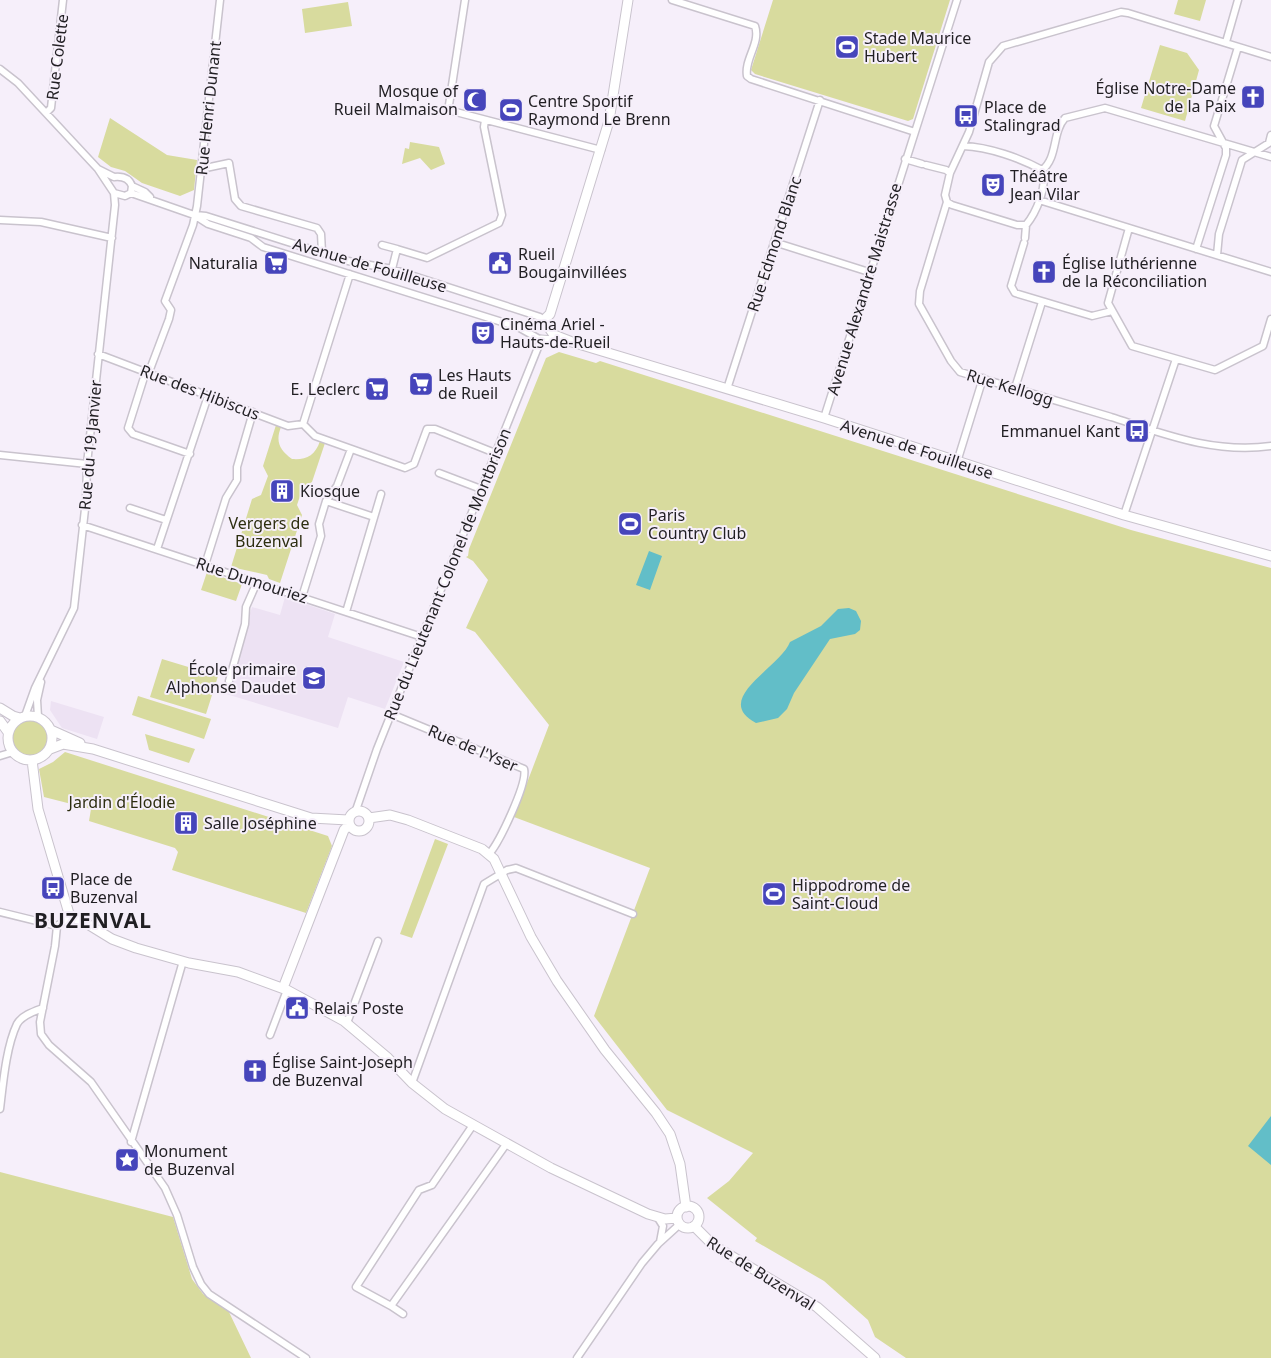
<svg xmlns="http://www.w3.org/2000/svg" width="1271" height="1358" font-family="'Noto Sans',sans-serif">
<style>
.built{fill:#ede2f3}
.green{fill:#d8db9e}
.water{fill:#62bec8}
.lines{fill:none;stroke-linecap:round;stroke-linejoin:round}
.street-casing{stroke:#c9c3cd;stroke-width:9}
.secondary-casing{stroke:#c9c3cd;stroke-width:11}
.street{stroke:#fff;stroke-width:6}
.secondary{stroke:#fff;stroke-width:9}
.labels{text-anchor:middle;stroke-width:4;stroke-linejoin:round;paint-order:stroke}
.poi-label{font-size:16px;fill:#211f23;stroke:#f6effa;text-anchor:start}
.street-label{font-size:16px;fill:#211f23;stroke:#f6effa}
.park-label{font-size:16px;fill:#2d2e10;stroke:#f6effa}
.district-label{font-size:21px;font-weight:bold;letter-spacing:1px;fill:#211f23;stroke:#f6effa}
</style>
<rect width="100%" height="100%" fill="#f6effa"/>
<!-- built -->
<path class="built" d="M285,597L335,614L328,637L404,662L385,709L348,697L338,728L226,694L252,607L280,615Z
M51,701L104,717L97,739L62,728L50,710Z"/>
<!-- green -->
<path class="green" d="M773,0H950L913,119L908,121L755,74L751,70Z
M1178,0H1206L1200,21L1174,14Z
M348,2L352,26L305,33L302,9Z
M1160,45L1187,53L1199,70L1185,121L1141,108Z
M110,118L167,155L197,160L194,190L180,196L142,183L125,171L111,167L98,157Z
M410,142L439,147L445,164L431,170L420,158L402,164L405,148L409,149Z
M559,352L596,363L600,361L1131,530L1271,568V1358H906L875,1337L868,1320L824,1281L755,1241L757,1238L707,1198L729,1181L753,1153L667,1110L594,1016L650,868L514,817L549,725L475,632L466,628L488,580L473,561L466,557L468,556L469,549L546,358Z
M276,425L281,427C275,442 280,450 292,459C306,460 315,456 320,441L325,443L312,482L303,487L297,505L302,515L280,583L269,579L267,575L231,567L252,499L261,495L268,476L263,466Z
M207,572L242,584L236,601L201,590Z
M162,659L218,676L206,714L150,697Z
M138,696L211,719L204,739L132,715Z
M11 738a19 19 0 1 1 38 0a19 19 0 1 1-38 0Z
M145,734L195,749L189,763L149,750Z
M65,752L328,836L332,846L306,913L172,870L178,852L175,848L89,821L91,809L44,797L39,769L53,762Z
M435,839L448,844L412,938L400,934Z
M0,1172L173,1217L192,1279L203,1294L228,1310L251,1358H0Z"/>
<!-- water -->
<path class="water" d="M649,551L662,556L650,590L636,585Z
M849,608L856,611L861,621L860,630L855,634L830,639L794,693L787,709L778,718L756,723C711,699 780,668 790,642L821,626L838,609Z
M1271,1116V1165L1248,1146Z"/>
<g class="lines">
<defs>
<path id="street" d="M465,0L449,105L452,111L601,150
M672,0L755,26C761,43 744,59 747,76L751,79L915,132
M1226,42L1238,0
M0,69L18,83L98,169L114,193L125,196L131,193
M46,113L51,108L63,0
M963,146C989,147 1020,158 1042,170
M905,159L922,164
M926,165L946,170L950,173
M98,169L114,177
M201,169L229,163L235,199L241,206L317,228L321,234L322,252
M1042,170C1048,186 1036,213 1026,225H1017L952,205L947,202L945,195L950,173L969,132L989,62L1003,46L1121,12L1128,13L1271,57
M1042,170C1058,158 1052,132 1065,118L1105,108L1271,157
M114,177C122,176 129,178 132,186L131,193
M132,186L145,192L150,197
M131,193L194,215L208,224L251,238L263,247L518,327L541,340L377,749L356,810
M1039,200L1271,272
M947,202L920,291L919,304L951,361L960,372C1011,387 1061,402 1111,417C1164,434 1214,454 1271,446
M195,215L206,216L348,261L392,269L540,317L541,323L536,326L518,327
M0,220L41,222L112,238
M1129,228L1108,303L1132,346L1215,370L1263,346L1271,319
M1025,238L1026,225
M774,242L869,272
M1024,243L1011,286L1015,293L1092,316L1112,311
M382,245L397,249
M1196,249L1226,155V148L1214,126L1238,47
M1217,255L1219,234L1242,160L1269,143L1271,135
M392,269L397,249L427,258L499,223L502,215L484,127L485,120
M98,354L288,426L303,424
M146,371L128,428L133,434L190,454
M149,372L169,319L171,310L165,301L193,225L197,206L220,0
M1015,388L1042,302
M727,389L820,100
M824,418L957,0
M303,424L315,436L405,468L414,464L427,429H435L495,453
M303,424L350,274
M0,455L87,464
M957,462L983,378
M439,473L481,489
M326,501L374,517
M130,508L166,520
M1124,515L1176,359
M82,525L422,637
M157,549L208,396
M205,565L226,498L237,480V467L253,412
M302,597L321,536L319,524L326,501L337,486L351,449
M346,612L381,494
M229,681L245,624L246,607L257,582
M391,714L524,769C528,783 499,843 489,854
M25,716L35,688L74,608L86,500L87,464L115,205L114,193
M38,717L37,700L41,682
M0,756L13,752
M0,912L57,926
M57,926L55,946L40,1022L41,1034L49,1045L91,1082L165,1188L177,1215L193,1267L201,1284L209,1294L306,1358
M57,926L70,917
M347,1023L378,941
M270,1035L287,990
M412,1083L484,884L507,870L516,868L633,914
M0,1109C3,1084 6,1047 17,1024C22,1015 35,1011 43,1008
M473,1125L432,1185L419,1190L356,1287L391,1306L507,1143
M131,1142L183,961
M658,1218L663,1226L660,1242
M391,1306L403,1314
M577,1358L642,1263L658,1244L680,1224"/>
<path id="secondary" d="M541,323L547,325L554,335L572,342L824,418L1124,515L1271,556
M541,323L550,314L609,121L628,0
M541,340L567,342
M0,708L13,716L20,718
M8 738a22 22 0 1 1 44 0a22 22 0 1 1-44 0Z
M0,721L8,732
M51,730L80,743
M50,749L63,744L93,749L311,818L348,820
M32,760L38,809L70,917L81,920L112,939L136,948L189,963L238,972L287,990L344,1021L388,1058L412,1083L445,1109L551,1168L648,1214L665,1219L677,1218
M349 821a10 10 0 1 1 20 0a10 10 0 1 1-20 0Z
M369,818L390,815L408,820L482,849L494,859L531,937L557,981L605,1050L656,1113L670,1134L680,1164L686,1207
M283,988L344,830L349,825
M677 1217a11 11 0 1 1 22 0a11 11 0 1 1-22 0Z
M694,1226L713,1245L817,1307L875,1358"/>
</defs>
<!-- street casing -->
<use href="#street" class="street-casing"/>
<!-- secondary casing -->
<use href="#secondary" class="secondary-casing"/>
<!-- street -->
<use href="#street" class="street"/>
<!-- secondary -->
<use href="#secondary" class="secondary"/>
</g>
<!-- icons -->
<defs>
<symbol id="stadium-square" viewBox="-11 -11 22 22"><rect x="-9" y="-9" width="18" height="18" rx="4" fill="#4645bb" stroke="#f6effa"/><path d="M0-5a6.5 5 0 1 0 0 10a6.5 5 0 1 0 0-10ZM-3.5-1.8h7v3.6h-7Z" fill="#fff"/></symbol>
<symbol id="church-square" viewBox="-11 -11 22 22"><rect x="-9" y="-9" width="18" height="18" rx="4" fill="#4645bb" stroke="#f6effa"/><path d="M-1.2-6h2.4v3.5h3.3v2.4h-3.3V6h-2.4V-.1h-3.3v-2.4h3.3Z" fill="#fff"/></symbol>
<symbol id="mosque-square" viewBox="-11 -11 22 22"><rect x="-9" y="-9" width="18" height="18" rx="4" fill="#4645bb" stroke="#f6effa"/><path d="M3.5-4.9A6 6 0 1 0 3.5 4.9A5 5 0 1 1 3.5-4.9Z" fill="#fff"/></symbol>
<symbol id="bus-square" viewBox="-11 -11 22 22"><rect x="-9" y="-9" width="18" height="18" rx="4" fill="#4645bb" stroke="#f6effa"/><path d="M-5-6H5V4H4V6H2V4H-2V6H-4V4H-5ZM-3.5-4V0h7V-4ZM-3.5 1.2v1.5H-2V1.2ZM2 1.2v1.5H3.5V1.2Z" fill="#fff"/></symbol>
<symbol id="theatre-square" viewBox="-11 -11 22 22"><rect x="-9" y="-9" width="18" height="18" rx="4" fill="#4645bb" stroke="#f6effa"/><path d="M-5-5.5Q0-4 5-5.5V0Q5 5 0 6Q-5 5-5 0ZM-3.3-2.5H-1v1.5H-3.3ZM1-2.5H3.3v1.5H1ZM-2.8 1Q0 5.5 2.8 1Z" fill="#fff"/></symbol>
<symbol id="supermarket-square" viewBox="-11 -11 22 22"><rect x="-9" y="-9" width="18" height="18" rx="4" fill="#4645bb" stroke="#f6effa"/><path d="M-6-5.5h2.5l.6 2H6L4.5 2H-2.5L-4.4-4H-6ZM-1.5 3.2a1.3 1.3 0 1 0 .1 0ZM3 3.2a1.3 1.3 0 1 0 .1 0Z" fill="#fff"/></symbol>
<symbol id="civic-square" viewBox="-11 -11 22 22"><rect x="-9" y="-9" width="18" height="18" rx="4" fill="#4645bb" stroke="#f6effa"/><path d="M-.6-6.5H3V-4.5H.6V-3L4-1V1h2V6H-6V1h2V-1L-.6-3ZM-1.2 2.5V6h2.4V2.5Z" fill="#fff"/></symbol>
<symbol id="building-square" viewBox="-11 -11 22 22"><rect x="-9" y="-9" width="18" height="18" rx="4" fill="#4645bb" stroke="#f6effa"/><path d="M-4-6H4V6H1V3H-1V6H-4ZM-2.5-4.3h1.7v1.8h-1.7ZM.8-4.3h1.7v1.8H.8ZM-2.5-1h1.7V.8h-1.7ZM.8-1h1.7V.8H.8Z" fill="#fff"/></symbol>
<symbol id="school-square" viewBox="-11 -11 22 22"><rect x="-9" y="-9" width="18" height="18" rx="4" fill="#4645bb" stroke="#f6effa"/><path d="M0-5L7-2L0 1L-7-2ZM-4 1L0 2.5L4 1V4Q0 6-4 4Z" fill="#fff"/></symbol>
<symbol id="sight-square" viewBox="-11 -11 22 22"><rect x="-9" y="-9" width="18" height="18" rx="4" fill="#4645bb" stroke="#f6effa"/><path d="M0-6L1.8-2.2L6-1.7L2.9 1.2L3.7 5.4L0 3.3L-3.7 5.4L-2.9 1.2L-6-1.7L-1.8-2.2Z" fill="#fff"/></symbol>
</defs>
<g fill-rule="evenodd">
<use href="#stadium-square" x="833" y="33" width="28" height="28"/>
<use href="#church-square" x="1239" y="83" width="28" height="28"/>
<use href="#mosque-square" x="461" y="86" width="28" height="28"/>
<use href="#stadium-square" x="497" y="96" width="28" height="28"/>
<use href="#bus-square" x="952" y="102" width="28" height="28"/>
<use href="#theatre-square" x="979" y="171" width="28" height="28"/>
<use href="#supermarket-square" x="262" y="249" width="28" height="28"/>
<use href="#civic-square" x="486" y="249" width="28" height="28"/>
<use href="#church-square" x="1030" y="258" width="28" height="28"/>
<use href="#theatre-square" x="469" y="319" width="28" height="28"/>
<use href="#supermarket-square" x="407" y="370" width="28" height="28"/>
<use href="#supermarket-square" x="363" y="375" width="28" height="28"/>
<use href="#bus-square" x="1123" y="417" width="28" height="28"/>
<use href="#building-square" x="268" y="477" width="28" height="28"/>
<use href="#stadium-square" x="616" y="510" width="28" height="28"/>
<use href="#school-square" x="300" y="664" width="28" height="28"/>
<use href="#building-square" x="172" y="809" width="28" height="28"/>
<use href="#bus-square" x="39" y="874" width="28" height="28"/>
<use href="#stadium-square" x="760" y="880" width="28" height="28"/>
<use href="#civic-square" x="283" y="994" width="28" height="28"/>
<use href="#church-square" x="241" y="1057" width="28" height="28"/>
<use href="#sight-square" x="113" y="1146" width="28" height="28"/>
</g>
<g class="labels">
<!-- poi labels -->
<g class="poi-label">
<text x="864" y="44">Stade Maurice<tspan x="864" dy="18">Hubert</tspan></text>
<text x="1236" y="94" text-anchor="end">Église Notre-Dame<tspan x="1236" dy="18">de la Paix</tspan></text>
<text x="458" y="97" text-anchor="end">Mosque of<tspan x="458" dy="18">Rueil Malmaison</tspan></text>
<text x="528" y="107">Centre Sportif<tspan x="528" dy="18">Raymond Le Brenn</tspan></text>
<text x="984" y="113">Place de<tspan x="984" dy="18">Stalingrad</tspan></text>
<text x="1010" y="182">Théâtre<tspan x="1010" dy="18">Jean Vilar</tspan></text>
<text x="518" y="260">Rueil<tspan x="518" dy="18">Bougainvillées</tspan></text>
<text x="258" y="269" text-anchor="end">Naturalia</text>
<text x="1062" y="269">Église luthérienne<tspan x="1062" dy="18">de la Réconciliation</tspan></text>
<text x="500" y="330">Cinéma Ariel -<tspan x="500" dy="18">Hauts-de-Rueil</tspan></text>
<text x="438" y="381">Les Hauts<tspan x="438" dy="18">de Rueil</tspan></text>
<text x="360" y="395" text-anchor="end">E. Leclerc</text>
<text x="1120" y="437" text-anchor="end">Emmanuel Kant</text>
<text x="300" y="497">Kiosque</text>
<text x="648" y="521">Paris<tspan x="648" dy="18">Country Club</tspan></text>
<text x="296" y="675" text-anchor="end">École primaire<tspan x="296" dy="18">Alphonse Daudet</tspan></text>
<text x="204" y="829">Salle Joséphine</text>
<text x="70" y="885">Place de<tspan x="70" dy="18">Buzenval</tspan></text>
<text x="792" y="891">Hippodrome de<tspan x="792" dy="18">Saint-Cloud</tspan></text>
<text x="314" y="1014">Relais Poste</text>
<text x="272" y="1068">Église Saint-Joseph<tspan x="272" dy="18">de Buzenval</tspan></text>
<text x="144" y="1157">Monument<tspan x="144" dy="18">de Buzenval</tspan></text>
</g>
<!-- street labels -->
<g class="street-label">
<text transform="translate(57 57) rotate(-83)" y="6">Rue Colette</text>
<text transform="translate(208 108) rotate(-84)" y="6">Rue Henri Dunant</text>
<text transform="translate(774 244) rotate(-72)" y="6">Rue Edmond Blanc</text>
<text transform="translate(370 265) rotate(16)" y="6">Avenue de Fouilleuse</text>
<text transform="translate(864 289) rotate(-73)" y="6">Avenue Alexandre Maistrasse</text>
<text transform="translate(1010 387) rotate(17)" y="6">Rue Kellogg</text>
<text transform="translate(200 392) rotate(21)" y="6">Rue des Hibiscus</text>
<text transform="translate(90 445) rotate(-85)" y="6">Rue du 19 Janvier</text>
<text transform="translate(917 449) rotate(18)" y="6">Avenue de Fouilleuse</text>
<text transform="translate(447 574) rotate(-68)" y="6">Rue du Lieutenant Colonel de Montbrison</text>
<text transform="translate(252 580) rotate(18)" y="6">Rue Dumouriez</text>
<text transform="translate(473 748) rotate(23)" y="6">Rue de l'Yser</text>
<text transform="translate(761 1273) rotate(32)" y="6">Rue de Buzenval</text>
</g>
<!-- park labels -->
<g class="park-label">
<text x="269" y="529">Vergers de<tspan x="269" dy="18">Buzenval</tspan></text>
<text x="122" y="808">Jardin d'Élodie</text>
</g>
<!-- district labels -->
<g class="district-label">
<text x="93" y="928">BUZENVAL</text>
</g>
</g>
</svg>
